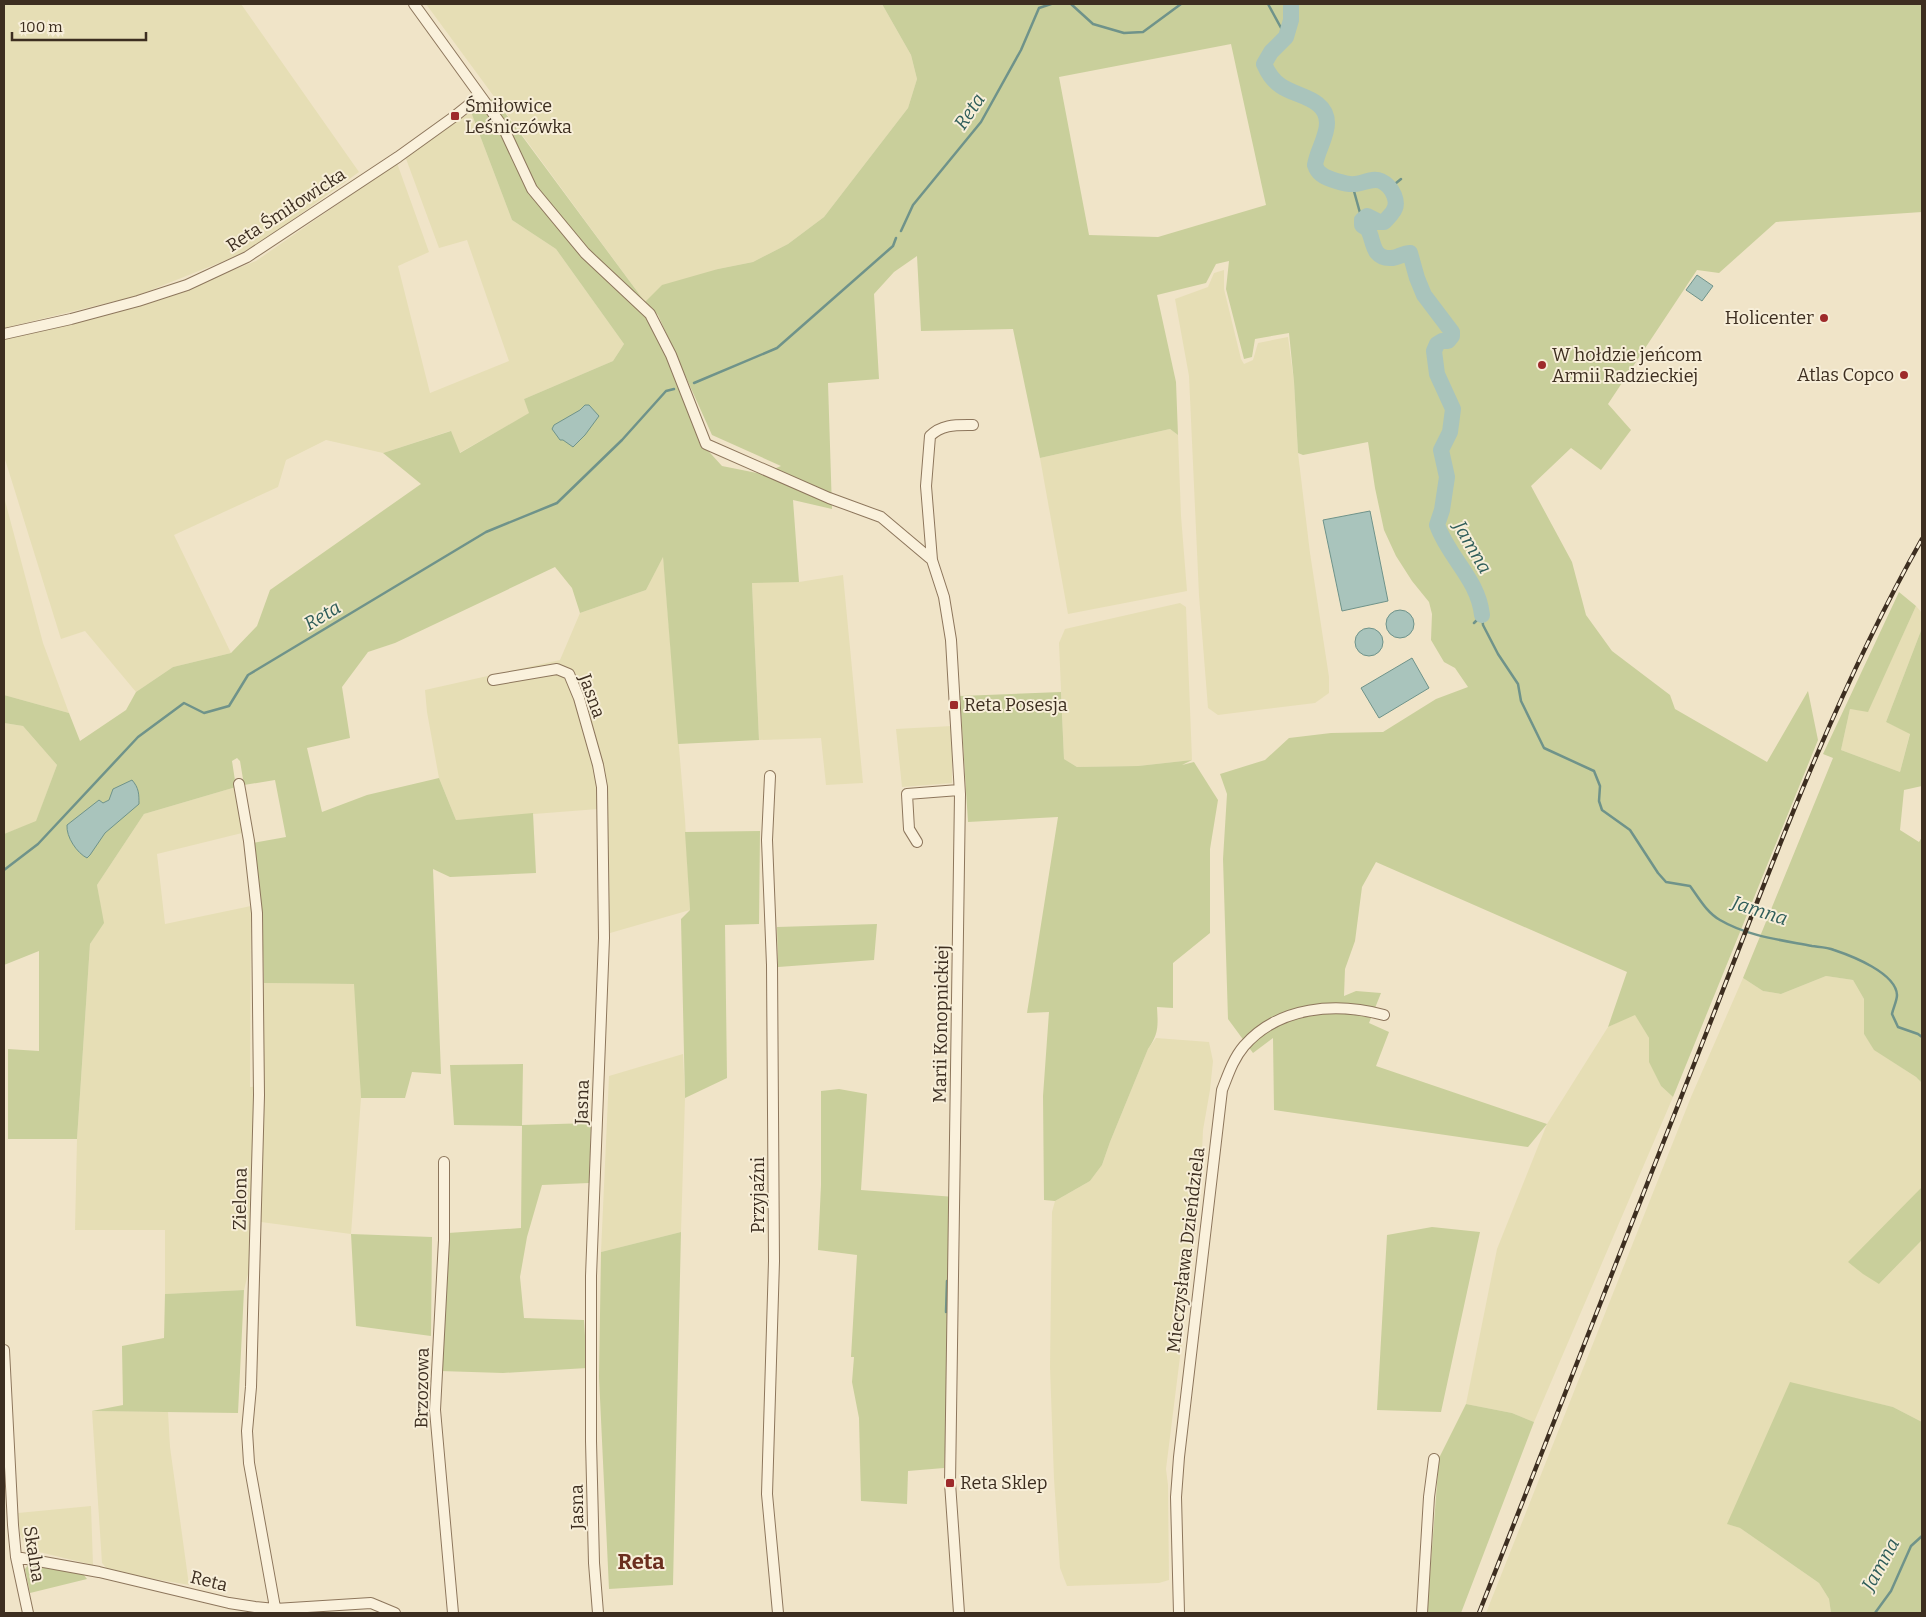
<svg xmlns="http://www.w3.org/2000/svg" width="1926" height="1617" font-family="Bitter,serif">
<style>
.farmland{fill:#e6deb5}
.green{fill:#c9cf9b;fill-rule:evenodd}
.water{fill:#a9c4bc;stroke:#6f938a}
.lines{fill:none;stroke-linecap:round;stroke-linejoin:round}
.stream{stroke:#6f938a;stroke-width:2.5}
.river{stroke:#a9c4bc;stroke-width:16}
.street-casing{stroke:#8d765c;stroke-width:12}
.street{stroke:#faf1dc;stroke-width:10}
.rail-casing{stroke:#3d2e20;stroke-width:4.5}
.rail{stroke:#f7eed8;stroke-width:2.5;stroke-dasharray:8;stroke-linecap:butt}
.poi-dot{fill:#9e2a2b;stroke:#f7eed8;stroke-width:2}
.labels{text-anchor:middle;stroke-width:4;stroke-linejoin:round;paint-order:stroke}
.poi-label{font-size:18px;fill:#3d2e20;stroke:#f7eed8;text-anchor:start}
.street-label{font-size:18px;fill:#3d2e20;stroke:#f7eed8}
.water-label{font-size:19px;font-style:italic;fill:#2f5d5a;stroke:#f7eed8}
.district-label{font-size:22px;font-weight:bold;fill:#6b2e1e;stroke:#f7eed8}
</style>
<rect width="100%" height="100%" fill="#f0e4c8"/>
<!-- farmland -->
<path class="farmland" d="M4,4H241L359,172L249,251L136,296L4,328Z
M426,4H882L911,55L917,79L908,108L824,217L788,244L753,262L718,269L645,302Z
M471,112L512,220L556,249L624,344L613,361L524,399L530,413L459,453L450,431L383,453L326,440L286,460L278,487L174,535L231,653L173,667L136,692L85,631L61,639L4,456V339L146,304L256,261L397,163L429,252L398,266L430,393L509,361L467,240L439,248L405,156Z
M1224,270V289L1241,359L1244,364L1253,360L1258,343L1288,337L1294,382L1298,453L1310,553L1329,677V693L1315,703L1218,715L1208,708L1199,595L1189,376L1175,299L1208,287L1214,273Z
M1170,429L1178,435L1181,516L1187,591L1068,614L1040,458Z
M4,497L43,643L69,713L4,695Z
M663,556L685,819L690,910L610,933L598,809L456,820L439,778L427,712L425,690L560,660L580,613L646,590Z
M843,575L863,783L826,785L821,738L759,740L752,582H799Z
M1180,603L1186,607L1192,760L1138,766L1077,767L1064,759L1059,643L1065,629Z
M1916,606L1922,613V628L1886,722L1910,733L1900,772L1841,750L1850,709L1868,711Z
M4,723L23,726L57,765L36,822L4,834Z
M952,726V783L902,787L896,729Z
M236,787L242,833L157,854L165,924L251,906L250,1087L263,1086L264,983L355,984L361,1098L351,1234L261,1222L244,1290L165,1294V1230H75L77,1139L90,944L103,923L97,885L144,814Z
M1826,976L1853,980L1864,999V1034L1875,1050L1916,1077L1922,1083V1187L1914,1197L1879,1284L1922,1240V1422L1893,1407L1858,1399L1758,1457L1728,1524L1740,1528L1819,1583L1829,1599L1831,1613H1486L1691,1097L1743,978L1763,991L1781,994Z
M1635,1014L1649,1038L1650,1062L1661,1086L1673,1097L1534,1422L1512,1413L1466,1404L1497,1249L1547,1124L1608,1027Z
M1156,1038L1209,1042L1213,1061L1210,1090L1203,1130L1200,1197L1166,1469L1168,1485L1169,1580L1159,1583L1067,1586L1060,1568L1054,1479L1050,1367L1052,1212L1055,1201L1090,1181L1102,1165L1110,1142L1148,1049Z
M683,1054L685,1098L681,1232L601,1252L609,1076Z
M92,1411L168,1412L170,1447L189,1585L109,1571L102,1563Z
M91,1506L93,1565L27,1549L20,1534L18,1513Z"/>
<!-- green -->
<path class="green" d="M882,4H1922V212L1776,222L1719,273L1697,270L1608,404L1631,430L1601,470L1571,448L1531,486L1572,562L1586,615L1612,651L1670,695L1675,709L1767,762L1808,691L1818,740L1673,1097L1661,1086L1649,1062V1038L1635,1015L1608,1027L1627,972L1376,862L1362,887L1355,941L1345,969L1344,996L1356,991L1381,993L1369,1023L1389,1032L1376,1066L1547,1124L1528,1147L1274,1110L1273,1038L1253,1053L1228,1019L1223,859L1227,794L1220,774L1265,760L1289,738L1331,733L1383,732L1436,699L1468,687L1455,668L1444,662L1431,640L1432,614L1429,602L1412,581L1396,556L1384,530L1375,488L1368,442L1303,455L1298,453L1294,382L1289,333L1255,339L1252,357L1244,359L1226,289L1229,261L1216,264L1206,283L1157,295L1176,382L1178,435L1170,429L1040,458L1013,329L921,331L917,256L894,272L874,294L879,379L828,383L832,509L793,500L799,582L752,583L759,740L678,744L663,557L646,590L580,613L572,588L555,567L395,643L368,652L342,687L350,738L307,748L322,812L367,795L439,778L456,820L533,813L536,873L450,877L433,869L441,1074L412,1072L405,1098H361L354,984L264,983L262,913L253,843L286,837L275,780L244,785L240,761L237,758L232,761L236,787L144,814L97,885L104,923L90,944L77,1139H8V1049L39,1051V951L4,965V834L36,821L57,765L23,726L4,723V695L69,713L80,741L126,710L136,692L173,667L231,653L257,626L270,590L421,484L383,453L451,431L460,453L529,413L524,399L613,361L624,344L556,249L512,220L471,112L494,98L645,302L662,285L718,269L753,262L788,244L824,217L908,108L917,79L911,55ZM1231,44L1266,205L1158,237L1089,235L1059,77ZM645,303L658,315L712,435L781,466L762,474L722,466L702,444L683,394L646,314Z
M1899,592L1916,606L1868,712L1850,709L1841,750L1900,772L1910,734L1886,722L1922,628V786L1904,790L1900,830L1919,842L1922,837V1083L1916,1077L1874,1050L1864,1034V999L1853,980L1826,976L1781,994L1763,991L1743,978L1833,758L1823,754Z
M1061,692L1064,759L1077,767L1138,766L1192,760L1182,765L1194,762L1218,800L1210,849V933L1173,963V1008L1157,1007C1158,1026 1159,1033 1148,1049L1110,1142L1102,1165L1090,1181L1055,1201L1044,1200L1043,1096L1049,1012L1027,1013L1058,817L968,822L960,696Z
M760,831L759,924L725,925L727,1078L685,1098L681,919L690,910L685,832Z
M877,924L874,960L778,967L777,927Z
M523,1064L522,1125L591,1123L589,1183L542,1185L527,1237L520,1277L524,1318L584,1320L587,1368L503,1373L440,1371L448,1233L521,1228L522,1126L454,1125L450,1065Z
M839,1089L867,1094L861,1190L955,1197L950,1364L944,1468L908,1471L907,1504L861,1501L859,1418L852,1382L854,1357H851L857,1255L818,1250L821,1185V1091Z
M1922,1187V1240L1879,1284L1863,1274L1848,1262Z
M1432,1227L1480,1232L1441,1412L1377,1410L1387,1235Z
M681,1232L673,1585L609,1589L599,1377L601,1252Z
M351,1234L432,1237L431,1336L356,1326Z
M244,1290L238,1413L92,1411L123,1405L122,1346L164,1338L165,1294Z
M1790,1382L1893,1407L1922,1422V1613H1831L1829,1599L1819,1583L1740,1528L1727,1524Z
M1466,1404L1512,1413L1534,1422L1461,1613H1427L1439,1458Z
M35,1564L83,1574L87,1579L30,1593L25,1569L28,1565Z"/>
<!-- water -->
<path class="water" d="M1697,275L1713,286L1702,301L1686,290Z
M585,405H589L599,416L585,435L573,447L563,440H560L552,429L554,425L580,410Z
M1370,511L1388,601L1342,611L1323,520Z
M1386 624a14 14 0 1 1 28 0a14 14 0 1 1-28 0Z
M1355 642a14 14 0 1 1 28 0a14 14 0 1 1-28 0Z
M1412,658L1429,688L1379,718L1361,688Z
M132,780C139,788 139,794 139,804L105,833L90,855L87,858C77,853 66,837 67,825L99,800L103,803L109,800L113,789Z"/>
<g class="lines">
<!-- stream -->
<path class="stream" d="M1071,4L1093,24L1124,33L1143,32L1181,4
M1268,4L1286,37
M1352,184L1362,220
M1390,188L1401,179
M901,231L913,205L981,122L1021,50L1039,8L1051,4
M694,383L777,348L893,246L896,238
M1482,615L1483,625L1498,654L1518,684L1521,701L1544,748L1594,771L1600,786L1599,801L1602,810L1630,830L1658,873L1666,882L1690,886C1699,898 1707,913 1720,920C1747,936 1781,940 1812,946C1819,947 1827,947 1834,950C1852,956 1896,973 1897,995C1897,1001 1893,1008 1892,1014L1898,1027L1918,1034L1922,1037
M1474,623L1482,615
M4,870L38,844L138,737L184,703L204,713L229,706L248,675L486,532L557,503L622,440L666,391L674,389
M946,1312L947,1281
M1875,1613L1891,1591L1911,1546L1922,1536"/>
<!-- river -->
<path class="river" d="M1291,4V20L1286,37L1271,52L1264,64C1268,73 1272,80 1281,86C1297,97 1327,98 1327,123C1327,137 1317,151 1315,165C1316,168 1318,172 1321,174C1327,179 1347,185 1355,184C1363,184 1372,177 1381,181C1392,186 1401,203 1392,213C1390,216 1387,219 1384,222H1379L1367,216L1362,220V225C1364,227 1367,228 1368,230C1374,239 1371,259 1391,258C1398,258 1403,253 1410,253L1417,278L1424,295L1452,332V336L1448,341H1442L1437,344L1434,351L1437,374L1453,409L1450,432L1441,450L1447,477L1442,510L1437,525C1449,558 1478,579 1482,615"/>
<defs>
<path id="street" d="M414,4L503,127L532,189L585,253L650,314L671,355L706,444L829,498L881,517L932,560L944,597L951,640L960,794L950,1483L959,1613
M4,334L71,319L138,301L187,285L247,257L398,157L455,116L480,96
M932,560L926,486L930,436C942,424 956,425 973,425
M493,680L557,669L569,674L579,698L598,765L602,787L604,938L591,1276V1441L594,1563L598,1613
M770,776L767,840L772,965L774,1261L767,1494L778,1613
M239,784L249,841L257,913L259,1095L251,1387L247,1431L249,1463L276,1613
M917,842L909,829L907,794L959,790
M444,1162V1240L435,1410L453,1613
M4,1350L13,1525L16,1557L28,1613
M16,1557L99,1572L229,1603L255,1607L275,1609L371,1603L395,1613
M1179,1613L1176,1497L1179,1457L1222,1090C1228,1075 1233,1059 1244,1046C1279,1006 1336,1002 1384,1015
M1422,1613L1429,1497L1434,1459"/>
</defs>
<!-- street casing -->
<use href="#street" class="street-casing"/>
<!-- street -->
<use href="#street" class="street"/>
<defs>
<path id="rail" d="M1479,1613C1556,1417 1632,1222 1709,1026C1773,861 1835,693 1922,539"/>
</defs>
<!-- rail casing -->
<use href="#rail" class="rail-casing"/>
<!-- rail -->
<use href="#rail" class="rail"/>
</g>
<!-- markers -->
<g class="poi-dot">
<rect x="450" y="111" width="10" height="10" rx="2.5"/>
<circle cx="1824" cy="318" r="5"/>
<circle cx="1542" cy="365" r="5"/>
<circle cx="1904" cy="375" r="5"/>
<rect x="949" y="700" width="10" height="10" rx="2.5"/>
<rect x="945" y="1478" width="10" height="10" rx="2.5"/>
</g>
<g class="labels">
<!-- poi labels -->
<g class="poi-label">
<text x="465" y="112">Śmiłowice<tspan x="465" dy="21">Leśniczówka</tspan></text>
<text x="1814" y="324" text-anchor="end">Holicenter</text>
<text x="1552" y="361">W hołdzie jeńcom<tspan x="1552" dy="21">Armii Radzieckiej</tspan></text>
<text x="1894" y="381" text-anchor="end">Atlas Copco</text>
<text x="964" y="711">Reta Posesja</text>
<text x="960" y="1489">Reta Sklep</text>
</g>
<!-- street labels -->
<g class="street-label">
<text transform="translate(286 210) rotate(-33)" y="6">Reta Śmiłowicka</text>
<text transform="translate(592 696) rotate(70)" y="6">Jasna</text>
<text transform="translate(941 1024) rotate(-89)" y="6">Marii Konopnickiej</text>
<text transform="translate(582 1102) rotate(-88)" y="6">Jasna</text>
<text transform="translate(758 1195) rotate(-90)" y="6">Przyjaźni</text>
<text transform="translate(240 1199) rotate(-89)" y="6">Zielona</text>
<text transform="translate(1186 1250) rotate(-83)" y="6">Mieczysława Dzieńdziela</text>
<text transform="translate(422 1388) rotate(-89)" y="6">Brzozowa</text>
<text transform="translate(577 1507) rotate(-91)" y="6">Jasna</text>
<text transform="translate(34 1554) rotate(81)" y="6">Skalna</text>
<text transform="translate(209 1581) rotate(14)" y="6">Reta</text>
</g>
<!-- water labels -->
<g class="water-label">
<text transform="translate(969 111) rotate(-56)" y="7">Reta</text>
<text transform="translate(1473 547) rotate(60)" y="7">Jamna</text>
<text transform="translate(322 615) rotate(-31)" y="7">Reta</text>
<text transform="translate(1760 910) rotate(18)" y="7">Jamna</text>
<text transform="translate(1880 1564) rotate(-61)" y="7">Jamna</text>
</g>
<!-- district labels -->
<g class="district-label">
<text x="641" y="1569">Reta</text>
</g>
</g>
<!-- border -->
<rect width="1926" height="1617" fill="none" stroke="#3d2e20" stroke-width="10"/>
<!-- scale -->
<path d="M12 32v8h134v-8" fill="none" stroke="#3d2e20" stroke-width="2.5"/>
<text x="20" y="32" font-size="15" fill="#3d2e20" stroke="#f7eed8" stroke-width="4" paint-order="stroke">100 m</text>
</svg>
